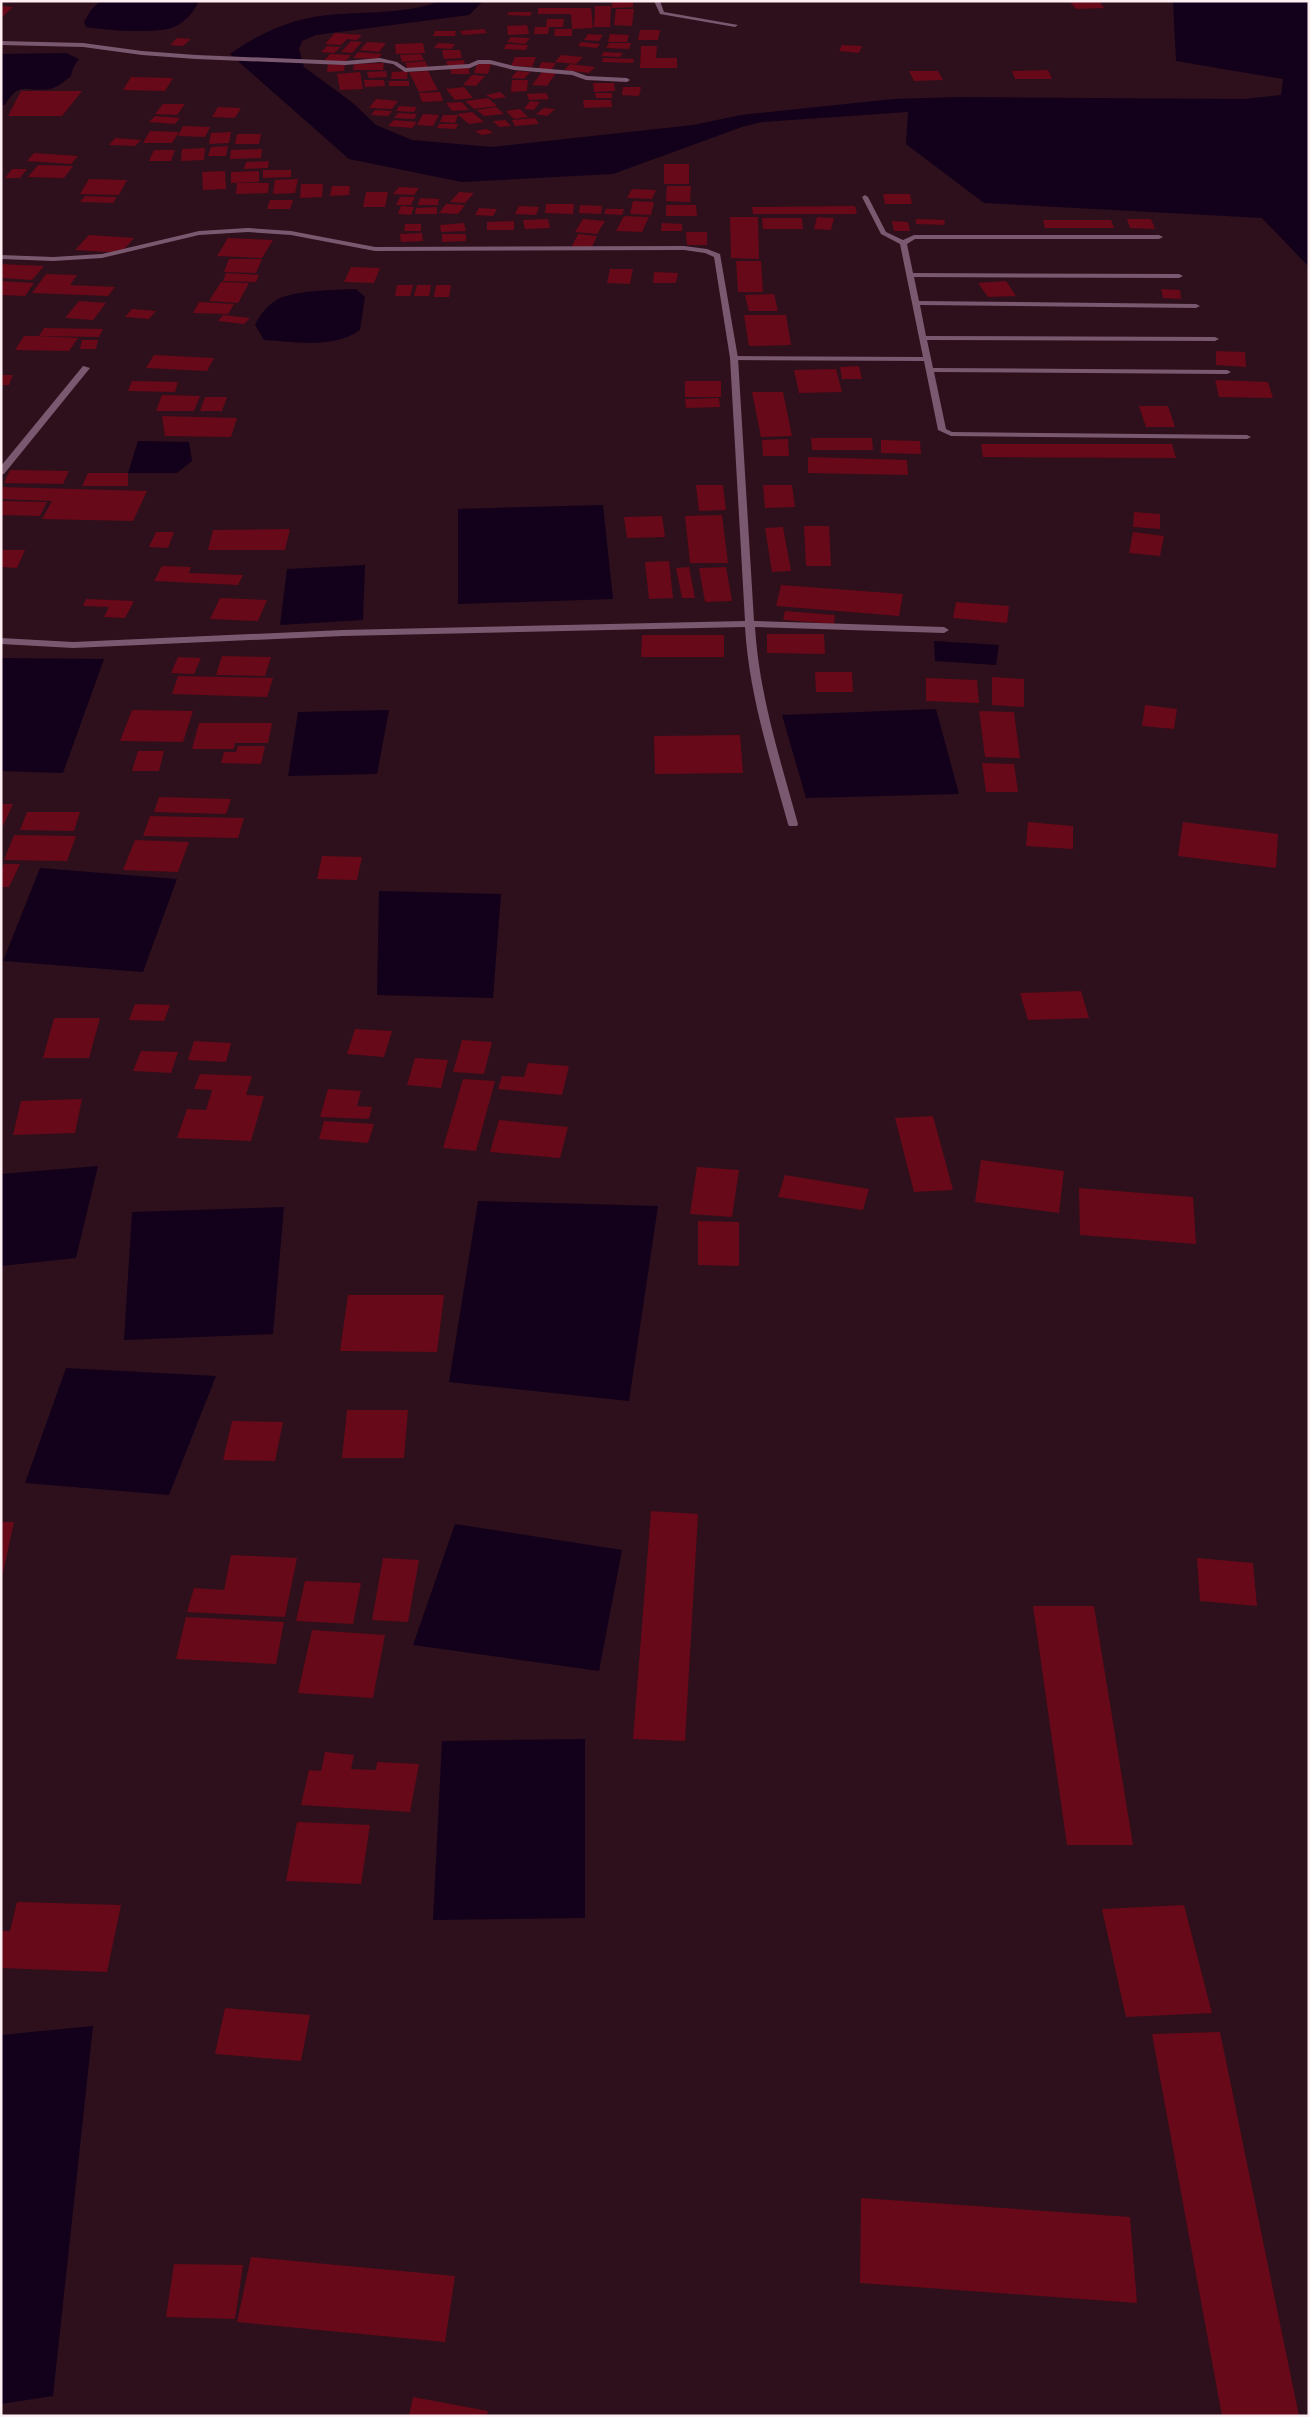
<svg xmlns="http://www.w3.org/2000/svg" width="1310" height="2417" font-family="'PT Sans',sans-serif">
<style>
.water{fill:#13001b}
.building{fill:#670918}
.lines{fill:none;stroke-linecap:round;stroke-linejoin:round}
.lane{fill:#7a586f;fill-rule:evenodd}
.street{fill:#7a586f;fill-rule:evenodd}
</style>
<rect width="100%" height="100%" fill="#2d101b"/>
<!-- water -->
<path class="water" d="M100,1H199C194,12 186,21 176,26C160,35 104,30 86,27L84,22L91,10Z
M441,1H483L469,15L316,35L302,41L299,49L304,67L353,103L376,125L412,140L492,147L693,125L741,115L893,99L960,97L1244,99L1281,95L1283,79L1176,61L1173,1H1309V267L1262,218L984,203L906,144L908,112L762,122L742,127L613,174L462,182L349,159L230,54C262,31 299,16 339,14C373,12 408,13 441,1Z
M66,53L79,59L73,68L71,76C65,81 58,87 50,89C26,93 20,79 5,105H1V54Z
M356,289L365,297L360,330C334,349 294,342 264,340L255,325C260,315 266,307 275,301C289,290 337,290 356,289Z
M138,441L189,442L192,461L177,473H128Z
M603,505L613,599L458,604V509Z
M365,565L363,620L280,625L287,569Z
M934,641L999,645L996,665L935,661Z
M1,658L104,659L63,773L1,771Z
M936,709L959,794L806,798L782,715Z
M389,710L377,774L288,776L298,712Z
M40,868L177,879L143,972L3,961Z
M379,891L501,894L493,998L377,995Z
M98,1166L76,1258L1,1266V1174Z
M478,1201L658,1206L629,1401L449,1382Z
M284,1207L273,1334L124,1340L132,1212Z
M66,1368L216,1376L169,1495L25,1483Z
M455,1524L622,1550L599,1671L413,1645Z
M585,1739V1918L433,1920L442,1741Z
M93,2026L53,2396L1,2404V2035Z"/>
<!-- building -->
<path class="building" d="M612,1H633V7L612,8Z
M1099,1L1104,8L1076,9L1070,2Z
M1,6L13,7L1,18Z
M595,6H611L610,27H594Z
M538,8H591L593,28L572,29L571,14H538Z
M616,9H634L632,26L614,25Z
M509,12H532L530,16L507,15Z
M547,19H564L563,27H549L548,34H534L535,27H546Z
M527,25L529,34L508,35L507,26Z
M484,29L487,33L463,35L460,31Z
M555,29H572V36H554Z
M640,30H660L658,40H638Z
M435,31H456L455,36H433Z
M335,33L362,35L357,40L347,39L341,45L325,44Z
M588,34L603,35L599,41L584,40Z
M610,34L629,35L627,42H608Z
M511,37L530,38L525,44L507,42Z
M177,38L191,39L183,46L170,45Z
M351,41L362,42L352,53L341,52Z
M367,42L386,43L379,52L360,50Z
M581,42L600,44L597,48L578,46Z
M423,43L425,53L396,54L395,44Z
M438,43L455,44L451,49L434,48Z
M609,43H631L629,49L606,48Z
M506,44L528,45L526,50L504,49Z
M842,45L862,46L859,53L839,51Z
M327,46L341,47L334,53L321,52Z
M641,46H657L656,58H677V68H640Z
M442,50H460L462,58L444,59Z
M358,52L382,54L378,59L353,58Z
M604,52L623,53L620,57L601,56Z
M330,54L351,55L345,62L324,61Z
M421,54L424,60L402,62L400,55Z
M561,55L583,57L576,64L555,62Z
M515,57H536L532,67L511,66Z
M603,58L634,59L633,63L602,62Z
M464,60L465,66L448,67L446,61Z
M425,61L428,67L408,69L405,63Z
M542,62L556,63L552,69H538Z
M384,63L383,70H353L354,64Z
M328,64H345L344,71L327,72Z
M477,64H491L488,74L474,73Z
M570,64L595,67L589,73L564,70Z
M451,68H469V74H451Z
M1048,70L1052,79H1015L1012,71Z
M386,71L387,77L369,78L367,72Z
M408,71L407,79H391L392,72Z
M428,71L438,90L419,92L409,72Z
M517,71L530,72L524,79L511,78Z
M909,71H938L943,80L914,81Z
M360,72L363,89L340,90L337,74Z
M542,72L556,73L547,86L532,85Z
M472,75L485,76L476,86L463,85Z
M131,77L173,78L165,91L123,90Z
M364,80H384L385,86L365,87Z
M512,80H528L527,91L511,92Z
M389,81H409V86H389Z
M593,83H614L615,91L594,92Z
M464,87L473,98L455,100L446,89Z
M623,87H641L639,96L622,95Z
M21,91H82L62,116H8Z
M440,92L443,101L422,102L419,93Z
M500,92L506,97L493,99L486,95Z
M546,93L549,99L529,100L527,94Z
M595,93H612V98H596Z
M488,98L497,106L474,109L465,101Z
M376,99L398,101L392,109L369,108Z
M583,100H611L612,107L584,108Z
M530,101L540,102L534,110L524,109Z
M462,102L469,110L452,111L446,103Z
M163,104H185L177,115L155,114Z
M399,106L417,107L414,112L396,111Z
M218,107L241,108L235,118L212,117Z
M496,107L504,114L484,116L477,110Z
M544,108L555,109L547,116L536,114Z
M520,109L528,117L514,119L506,111Z
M375,110L392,111L388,116L371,115Z
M472,112L484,122L469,124L457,114Z
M398,113L417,114L414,119L394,118Z
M423,114L439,115L433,126L417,125Z
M443,115H458L455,123L440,122Z
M155,116L180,118L175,124L149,122Z
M535,118L539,124L515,126L512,120Z
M394,120L417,122L412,128L388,126Z
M505,120L511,126L499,127L493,121Z
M439,124H458L456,129L437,128Z
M183,126L210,127L205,137L178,136Z
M487,129L493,133L482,135L475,131Z
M150,131L179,132L172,143H143Z
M231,132L229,143L209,144L211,133Z
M237,134H261L259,144H235Z
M115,138L141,140L135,146L109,145Z
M228,146L226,156H208L211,147Z
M205,148L204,160L181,161L182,149Z
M262,149L261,158L230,159L231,150Z
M154,150H175L171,161H149Z
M34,153L78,156L71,164L27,161Z
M269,161L268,168L244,169L246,162Z
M664,164H689V184H664Z
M38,165L73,166L64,178L28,177Z
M12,169H27L20,178H5Z
M263,170H291V177L263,178Z
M225,171L226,189L203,190L202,172Z
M259,171V182L231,183V172Z
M89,179L127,180L119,195L80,194Z
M298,179L295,193L273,194L275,180Z
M237,183H269L268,193L236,194Z
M301,184H323L322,197L300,198Z
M332,186H350L349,195L330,196Z
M667,186H691L690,202L666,201Z
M399,187L419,188L414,195L393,194Z
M632,189L656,190L652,199L627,198Z
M366,192H388L385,207H363Z
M459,192L474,193L465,203L450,202Z
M883,194H910L912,204H885Z
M85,196L117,197L113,203L80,202Z
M400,197H415L411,205H396Z
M420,198L439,199L438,205H418Z
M270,200H293L290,209H267Z
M633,201L654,202L651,215L630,214Z
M446,204L465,205L458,214L439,213Z
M546,204H574L573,214L545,213Z
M580,205L602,206L601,214L579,213Z
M666,205H696L697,216H666Z
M401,206L414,207L411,215L398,214Z
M519,206L539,207L536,215L515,214Z
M855,206L857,214H753L752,207Z
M437,207V214H415L416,208Z
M479,208L497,209L493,216L475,215Z
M606,209H624L622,215L604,214Z
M624,216L649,217L642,232L616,231Z
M730,217H758L759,259L731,258Z
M817,217L834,218L831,230L814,229Z
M762,218H802L803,229H763Z
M548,219L550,228L525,229L523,220Z
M583,219L605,221L597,234L575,232Z
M916,219L945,220L944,225L916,224Z
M1127,219H1151L1155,229L1130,228Z
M1043,220H1111L1114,228H1045Z
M514,221V230H487V222Z
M892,221L908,222L910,231H894Z
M464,223L466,231L441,232L440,225Z
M662,223L682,224V231H661Z
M405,224H421V231H404Z
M686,232H707V245H687Z
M422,233L423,241L401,242L400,234Z
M442,234H466V241L442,242Z
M578,234L597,236L591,249L571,248Z
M89,235L134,238L121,253L75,250Z
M228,238L273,240L262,258L217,256Z
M229,259H262L256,273L224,272Z
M736,261H761L763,292H738Z
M1,264L44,266L32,280L1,278Z
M351,267L380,268L374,283L344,282Z
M610,269H633L630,284L607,283Z
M654,272L678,273L676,283H653Z
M226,273L259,275L256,282L223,281Z
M46,274L77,275L70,285L115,287L108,296L32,293Z
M1,281L34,283L25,296L1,295Z
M1006,281L1016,296L988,297L978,283Z
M221,282L249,283L238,303L209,301Z
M397,285H413L410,296H395Z
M417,285H431L429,296H414Z
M436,285H451L449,297H434Z
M1161,289L1180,290L1181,299L1163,298Z
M774,294L778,311H749L745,295Z
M79,301L106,303L93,320L65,318Z
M199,302L234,304L228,314L193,313Z
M132,309L156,311L149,319L125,317Z
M223,315L250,318L244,324L218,321Z
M744,315H786L791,345L749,346Z
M44,328L103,329L99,337L39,336Z
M24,336H35L78,338L69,351L15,350Z
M82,340H98L96,349H80Z
M1216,351L1245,352L1246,367L1216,365Z
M154,355L214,358L207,371L146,368Z
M859,366L862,379H842L840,367Z
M836,369L842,392L799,393L794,370Z
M1,375H13L9,385H1Z
M1215,380L1268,382L1273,398L1219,397Z
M132,381L178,382L175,392L128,391Z
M685,381H721V397H685Z
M752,392H783L792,436L761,437Z
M162,395L200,396L194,411H156Z
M205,397H227L222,411H200Z
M719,398L720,407L686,408L685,399Z
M1139,406H1168L1175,427H1146Z
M162,416L237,418L231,437L165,436Z
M811,438H872L873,450H812Z
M788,439L789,456H763L762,440Z
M881,440L920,441L921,454L881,453Z
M981,444H1172L1176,458L983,457Z
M808,457L907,460L908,475L808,473Z
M10,470L69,471L63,484L4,483Z
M88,473H128V486H82Z
M696,485H723L726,510L699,511Z
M763,485H792L795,507L765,508Z
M1,487L147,491L133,521L42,519L52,501L1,499Z
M1,501L47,502L40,516L1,515Z
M1134,512L1160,514V529L1133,527Z
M722,515L728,563H690L685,516Z
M662,516L665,537L627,538L624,517Z
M804,526H829L831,566H806Z
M783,527L791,571L772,572L765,528Z
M290,529L285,550H208L213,530Z
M156,532H174L168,548L149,547Z
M1133,532L1164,536L1160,556L1129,553Z
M1,550H25L17,568L1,567Z
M669,561L673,598L649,599L645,562Z
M162,566L191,567L189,573L243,575L238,585L154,581Z
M689,567L695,598H682L676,568Z
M726,567L732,601L705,602L699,568Z
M781,585L903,594L899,616L776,606Z
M220,598L267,600L258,621L210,619Z
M86,599L134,601L125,618L104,617L109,607L83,606Z
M956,602L1009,606L1007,623L953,618Z
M785,611L835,615L834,624L783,620Z
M767,634H824L825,654L767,653Z
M642,635H724V657H641Z
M222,656L271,657L265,676L216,675Z
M178,657L201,658L194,674L171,673Z
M815,672H852L853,692H816Z
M178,676L273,678L267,697L172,694Z
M992,677L1024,679V707L992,705Z
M926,678L977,680L979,703L926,701Z
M1145,705L1177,709L1174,729L1142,726Z
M132,710L193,711L183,742L120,741Z
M979,711L1014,712L1020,758L985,757Z
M199,723H272L268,743H235L234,749H192Z
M740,735L743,773L655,774L654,736Z
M238,746H265L261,764L221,763L224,752H236Z
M138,751H164L159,771H132Z
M982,763L1014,764L1018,792H986Z
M159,797L231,799L226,814L154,812Z
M1,804H13L3,826H1Z
M27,812H80L74,831L20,830Z
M150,816L244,818L238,838L143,836Z
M1028,822L1073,826V849L1026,846Z
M1183,822L1278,834L1276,868L1178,856Z
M14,835L76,836L67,861L4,860Z
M135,840L189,842L178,872L123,870Z
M322,856L362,857L357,880L317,879Z
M4,864H20L9,887H1V870Z
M1081,991L1089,1018L1028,1020L1020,993Z
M135,1004L170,1005L164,1021L129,1020Z
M54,1018H100L89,1058H43Z
M355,1029L392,1031L384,1057L347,1054Z
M462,1040L492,1042L484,1074L453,1072Z
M194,1041L231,1043L226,1062L188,1060Z
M141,1051L178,1052L171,1073L133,1071Z
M415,1058L448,1060L441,1088L407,1085Z
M528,1063L569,1066L562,1095L498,1089L502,1076L524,1077Z
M200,1074L252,1076L246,1095L264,1096L251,1141L177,1138L187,1109L206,1110L212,1090L194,1089Z
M463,1079L495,1081L476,1151L443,1148Z
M328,1089L361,1091L357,1106L372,1107L369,1119L320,1117Z
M82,1099L75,1133L13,1135L21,1101Z
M933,1116L953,1190L914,1192L895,1118Z
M499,1120L568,1127L560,1158L490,1152Z
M324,1121L374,1124L368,1143L319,1139Z
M981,1160L1064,1171L1059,1213L975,1202Z
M697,1167L739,1170L732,1217L690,1214Z
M785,1175L869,1189L863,1210L778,1197Z
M1079,1188L1193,1197L1196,1244L1080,1235Z
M698,1221L739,1222V1266L698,1265Z
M348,1295H444L437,1352L340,1351Z
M347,1410H408L404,1458H342Z
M232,1421L283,1422L275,1461L223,1460Z
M651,1511L698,1514L685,1741L633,1739Z
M1,1522H14L2,1577H1Z
M231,1555L297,1558L285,1617L187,1612L194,1588L224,1590Z
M383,1558L419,1560L408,1622L372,1620Z
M1197,1558L1253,1563L1257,1606L1200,1601Z
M305,1581L361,1583L353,1624L296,1621Z
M1033,1606H1094L1133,1845H1067Z
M186,1617L284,1622L276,1664L176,1659Z
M312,1630L385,1635L373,1698L298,1693Z
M325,1752L354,1755L351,1769L376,1770L377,1762L419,1764L410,1812L301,1805L309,1770L321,1771Z
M297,1822L370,1825L361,1884L286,1881Z
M17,1902L121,1905L107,1972L1,1968V1931H10Z
M1184,1905L1212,2013L1126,2017L1102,1909Z
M225,2008L310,2015L301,2061L215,2054Z
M1220,2032L1299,2416H1222L1152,2034Z
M861,2198L1130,2217L1137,2303L860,2283Z
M251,2257L455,2276L445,2342L237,2322Z
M174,2264L243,2265L235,2319L166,2317Z
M413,2397L488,2411L487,2416H409Z"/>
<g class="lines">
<!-- lane -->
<path class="lane" d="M865,195L868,197L886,232L903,240L914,235H1159L1163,237L1159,239H915L907,244L913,273L1179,274L1183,276L1179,278L914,277L919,301L1196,304L1200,306L1196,308L920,305L926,336L1215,337L1219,339L1215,341L927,340L933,368L1227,370L1231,372L1227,374L934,372L946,429L952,432L1247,435L1251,437L1247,439L951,436L938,430L924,361L731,360L730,358L734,356L923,357L900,244L881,234L862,197Z"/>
<!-- street -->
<path class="street" d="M654,1H660L664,12L738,25L735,27L660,14Z
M1,41L83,43L142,51L196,55L345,61L380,58L397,62L406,68L469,64L478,60H490L514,66L573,71L587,76L627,78L630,80L627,82L586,80L572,75L514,70L490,64H479L470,68L405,72L393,64L380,62L345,65L196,59L142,55L83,47L1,45Z
M248,228L291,231L375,247L684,246L707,249L720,254L738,358L754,621L944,627L949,630L944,633L755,627C759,694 780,759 798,824L797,826H789L788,824C770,759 749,694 745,627L343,636L73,648L1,644V638L73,642L343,630L745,621L730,358L714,257L705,253L684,250L375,251L291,235L248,232L199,235L102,258L53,261L1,259V255L53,257L102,254L199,231Z
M83,366L90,368L4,474H1V466Z"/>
</g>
<!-- border -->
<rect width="1310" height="2417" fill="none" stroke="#ffeef2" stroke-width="5"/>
</svg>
